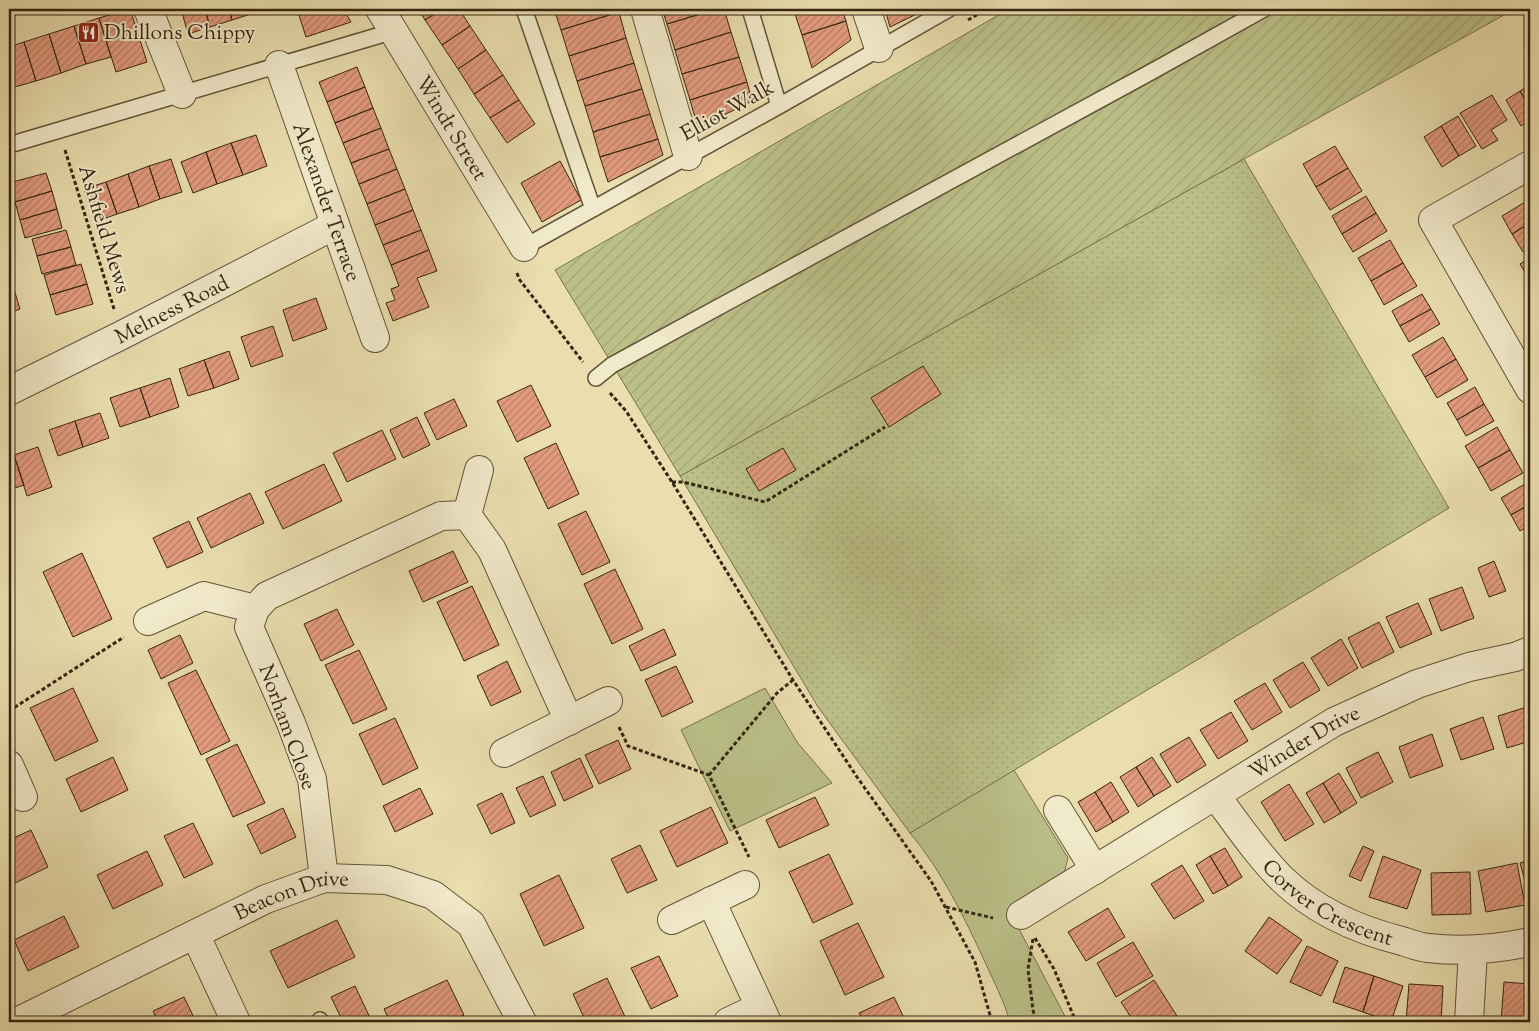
<svg xmlns="http://www.w3.org/2000/svg" width="1539" height="1031" font-family="'Sorts Mill Goudy',serif">
<style>
.grass{fill:#bbc088;stroke:#78724d}
.park{fill:url(#park-dots);stroke:#78724d}
.garden{fill:url(#garden-furrows);stroke:#78724d}
.building{fill:url(#building-hatch);stroke:#362512}
.lines{fill:none;stroke-linecap:round;stroke-linejoin:round}
.service-casing{stroke:#635339;stroke-width:18}
.minor-casing{stroke:#635339;stroke-width:30}
.path{stroke:#362512;stroke-width:3;stroke-dasharray:4 2.5;stroke-linecap:butt}
.service{stroke:#f1eaca;stroke-width:15}
.minor{stroke:#f1eaca;stroke-width:28}
.labels{text-anchor:middle;stroke-width:4;stroke-linejoin:round;paint-order:stroke}
.poi-label{font-size:21px;fill:#362512;stroke:#f1eaca;text-anchor:start}
.street-label{font-size:21px;fill:#362512;stroke:#f1eaca}
</style>
<defs>
<pattern id="park-dots" width="8" height="8" patternUnits="userSpaceOnUse" patternTransform="scale(1.25)"><rect width="8" height="8" fill="#bbc088"/><path d="M2 2h.1M6 6h.1" fill="none" stroke="#a1a574" stroke-width="1.8" stroke-linecap="round"/></pattern>
<pattern id="garden-furrows" width="10" height="10" patternUnits="userSpaceOnUse" patternTransform="scale(1.25)"><rect width="10" height="10" fill="#bbc088"/><path d="M-1 1l2-2M0 10L10 0M9 11l2-2" fill="none" stroke="#a1a574"/></pattern>
<pattern id="building-hatch" width="6" height="6" patternUnits="userSpaceOnUse" patternTransform="scale(1.25)"><rect width="6" height="6" fill="#e39b7e"/><path d="M-1 1l2-2M0 6l6-6M5 7l2-2" fill="none" stroke="#b97e66"/></pattern>
</defs>
<rect width="100%" height="100%" fill="#eadeae"/>
<filter id="stains"><feTurbulence type="fractalNoise" baseFrequency=".004" numOctaves="4"/><feColorMatrix values="0 0 0 0 .2 0 0 0 0 .09 0 0 0 0 .02 0 0 0 .5 -.17"/></filter>
<radialGradient id="worn" r=".72"><stop offset=".6" stop-color="#630" stop-opacity="0"/><stop offset="1" stop-color="#630" stop-opacity=".3"/></radialGradient>
<!-- grass -->
<path class="grass" d="M765,688L797,742L832,783L730,831L681,730Z
M1014,770L1068,858L1065,870L1060,880L1009,910L1068,1022H1010C1004,1001 994,982 985,962C964,917 942,871 910,833Z"/>
<!-- park -->
<path class="park" d="M1244,159L1449,508L910,833L818,707L680,476Z"/>
<!-- garden -->
<path class="garden" d="M1009,9H1515L1244,159L680,476L555,270Z"/>
<!-- building -->
<path class="building" d="M130,9L147,62L116,72L99,18Z
M181,9H205L210,27L188,34Z
M205,9H229L232,20L210,27Z
M229,9H253L254,13L232,20Z
M253,9H270L254,13Z
M297,9H343L351,22L306,37Z
M418,9H442L425,20Z
M442,9H459L470,26L442,45L425,20Z
M554,9H617L619,12L561,30Z
M662,9H717L667,24Z
M717,9H724L731,32L675,50L667,24Z
M801,9H842L846,21L802,35L794,11Z
M885,9H927L890,27Z
M619,12L626,38L569,56L561,30Z
M99,18L111,57L86,64L74,26Z
M846,21L851,40L812,68L802,35Z
M74,26L86,64L61,73L49,34Z
M470,26L486,50L458,69L442,45Z
M731,32L739,57L682,74L675,50Z
M49,34L61,73L36,81L24,42Z
M626,38L634,63L577,81L569,56Z
M24,42L36,81L11,88L9,81V47Z
M486,50L503,75L474,94L458,69Z
M739,57L747,82L690,100L682,74Z
M634,63L642,89L585,106L577,81Z
M357,67L365,87L327,102L319,82Z
M503,75L519,100L490,118L474,94Z
M747,82L752,101L698,128L690,100Z
M1530,85V108L1520,91Z
M365,87L373,108L335,123L327,102Z
M642,89L650,114L593,132L585,106Z
M1520,91L1530,108V120L1521,126L1506,100Z
M1492,95L1507,120L1491,130L1498,140L1482,149L1460,113Z
M519,100L535,124L507,143L490,118Z
M373,108L381,128L343,143L335,123Z
M650,114L658,139L600,157L593,132Z
M1458,116L1476,146L1459,156L1441,126Z
M1441,126L1459,156L1442,167L1424,137Z
M381,128L389,149L351,163L343,143Z
M256,135L267,166L243,175L231,143Z
M658,139L663,155L608,182L600,157Z
M231,143L243,175L217,184L206,152Z
M1335,146L1348,168L1316,187L1303,164Z
M389,149L397,169L359,184L351,163Z
M206,152L217,184L193,193L181,162Z
M171,159L182,192L160,199L149,166Z
M560,161L581,200L542,222L521,183Z
M149,166L160,199L139,207L128,174Z
M1348,168L1362,191L1330,210L1316,187Z
M397,169L405,189L367,204L359,184Z
M46,173L52,191L15,202L9,183Z
M128,174L139,207L117,214L106,182Z
M106,182L117,214L95,222L84,189Z
M405,189L413,210L375,225L367,204Z
M52,191L57,209L20,220L15,202Z
M1366,196L1376,213L1342,234L1332,216Z
M1530,199V223L1512,234L1502,216Z
M57,209L62,228L25,238L20,220Z
M413,210L421,230L383,245L375,225Z
M1376,213L1387,231L1353,252L1342,234Z
M1530,223V248L1523,252L1512,234Z
M66,230L71,247L37,256L32,239Z
M421,230L429,250L391,265L383,245Z
M1390,240L1403,263L1371,281L1358,258Z
M71,247L76,265L42,274L37,256Z
M429,250L437,271L417,278L429,307L393,321L386,303L395,300L391,289L399,286L391,265Z
M1530,258V281L1520,264Z
M1403,263L1417,286L1384,305L1371,281Z
M81,264L87,284L50,295L44,275Z
M9,273L20,309L9,313Z
M87,284L93,304L56,315L50,295Z
M1422,294L1431,309L1400,326L1392,311Z
M316,298L327,329L293,341L283,310Z
M1431,309L1440,324L1409,342L1400,326Z
M273,326L283,356L251,367L241,337Z
M1443,337L1456,359L1425,377L1412,355Z
M229,351L239,379L214,388L204,360Z
M1456,359L1468,380L1437,398L1425,377Z
M204,360L214,388L188,396L179,369Z
M923,366L941,394L889,427L871,398Z
M170,378L179,407L150,417L140,388Z
M531,385L551,426L517,442L497,401Z
M1475,387L1484,404L1457,420L1447,403Z
M140,388L150,417L120,427L110,398Z
M454,399L467,426L437,440L424,413Z
M1484,404L1494,421L1466,436L1457,420Z
M100,413L109,438L83,447L75,421Z
M417,417L430,445L403,458L390,430Z
M75,421L83,447L58,456L49,430Z
M1497,427L1510,450L1478,468L1465,446Z
M382,430L396,459L347,482L333,453Z
M556,443L579,494L548,509L524,458Z
M38,447L52,487L27,496L14,455Z
M783,448L796,470L759,491L746,469Z
M1510,450L1523,473L1491,491L1478,468Z
M14,455L24,485L9,490V457Z
M324,464L342,501L283,529L265,492Z
M1530,481V504L1511,515L1501,498Z
M250,493L264,523L211,548L197,518Z
M1530,504V525L1520,531L1511,515Z
M586,511L610,562L582,575L558,524Z
M189,521L203,552L167,568L153,538Z
M453,551L468,582L423,602L409,571Z
M82,553L112,619L73,637L43,572Z
M1494,561L1506,591L1489,597L1478,568Z
M615,569L643,629L612,644L584,584Z
M472,586L499,645L464,661L437,602Z
M1462,587L1474,618L1441,631L1429,599Z
M1418,603L1432,634L1400,648L1386,617Z
M337,609L354,645L321,661L304,624Z
M1379,622L1394,652L1362,668L1348,638Z
M664,629L676,655L641,671L629,646Z
M180,635L193,663L161,679L148,650Z
M1341,639L1358,668L1328,686L1311,658Z
M359,650L387,709L353,724L325,665Z
M9,654L15,667L9,670Z
M507,661L521,692L491,706L477,676Z
M1303,662L1320,690L1290,708L1273,680Z
M676,666L693,702L662,717L645,680Z
M196,670L230,741L201,755L168,683Z
M1265,683L1282,712L1252,730L1234,701Z
M73,688L98,741L55,761L30,708Z
M1530,706V741L1507,748L1498,716Z
M1231,712L1248,741L1218,759L1200,730Z
M1483,717L1494,749L1461,760L1450,729Z
M395,718L418,768L383,785L359,734Z
M1432,734L1443,766L1410,778L1399,747Z
M1189,737L1206,765L1177,783L1160,754Z
M618,740L631,769L599,784L585,755Z
M237,744L265,803L233,817L206,759Z
M1378,752L1393,782L1361,798L1346,768Z
M113,757L128,790L81,812L66,779Z
M1152,757L1171,786L1154,796L1136,767Z
M580,758L593,787L564,801L551,772Z
M1136,767L1154,796L1138,807L1120,777Z
M1339,773L1357,803L1341,813L1323,783Z
M543,776L556,805L530,817L516,788Z
M1111,782L1129,812L1113,822L1095,792Z
M1323,783L1341,813L1324,823L1306,793Z
M1289,784L1314,824L1285,841L1261,802Z
M420,788L433,814L395,832L383,806Z
M1095,792L1113,822L1096,832L1078,802Z
M502,793L515,823L491,834L477,805Z
M815,797L829,825L779,848L766,820Z
M711,807L728,843L677,867L660,831Z
M283,808L296,837L261,854L247,825Z
M193,823L213,864L184,878L164,836Z
M31,830L48,867L9,886V840Z
M640,845L657,880L627,893L611,859Z
M1363,846L1374,851L1361,881L1349,876Z
M1225,848L1242,877L1228,886L1210,856Z
M147,851L163,885L113,909L97,875Z
M829,854L853,904L813,923L789,872Z
M1210,856L1228,886L1213,894L1196,865Z
M1383,856L1421,870L1407,909L1369,897Z
M1530,860V899L1520,863Z
M1517,863L1525,905L1486,912L1478,871Z
M1182,865L1204,901L1174,919L1151,884Z
M1470,872L1471,914L1432,915L1431,873Z
M559,875L584,928L544,946L520,894Z
M1108,908L1125,937L1086,961L1068,932Z
M64,916L79,947L28,971L14,940Z
M1269,917L1302,940L1277,974L1245,951Z
M337,920L355,957L288,988L270,951Z
M858,923L884,977L845,995L820,941Z
M1133,942L1153,976L1116,997L1097,963Z
M1307,946L1338,961L1321,996L1290,982Z
M659,956L678,996L651,1009L631,968Z
M1345,967L1374,976L1363,1012L1333,1002Z
M1374,976L1403,986L1391,1022L1363,1012Z
M607,978L627,1021L586,1022L573,994Z
M447,980L464,1015L448,1022H390L384,1009Z
M1154,980L1177,1016L1167,1022H1134L1121,1002Z
M1504,982L1530,984V1022H1501Z
M1409,984L1443,986L1441,1022H1406Z
M355,986L372,1022H343L331,997Z
M184,997L196,1022H158L153,1011Z
M894,997L906,1022H864L859,1013Z"/>
<g class="lines">
<defs>
<path id="service" d="M524,9L593,209
M750,9L779,106
M9,145L394,31
M524,247L779,106L949,9
M596,378L612,365L1151,72L1264,9
M320,1020L321,1022"/>
<g id="minor">
<path d="M148,9L182,94"/>
<path id="s1" d="M380,9L524,247"/>
<path d="M645,9L688,156"/>
<path d="M866,9L879,48"/>
<path id="s2" d="M279,65L375,338"/>
<path d="M1530,165L1433,220L1530,389"/>
<path id="s3" d="M9,391L122,335L335,225"/>
<path d="M467,515L479,470"/>
<path d="M148,621L204,596L255,609"/>
<path d="M504,753L608,701"/>
<path d="M9,765L23,797"/>
<path id="s4" d="M1216,796C1237,824 1257,854 1282,879C1315,911 1358,930 1402,941C1411,944 1419,947 1428,948C1462,952 1497,949 1530,942"/>
<path d="M1058,810L1095,870"/>
<path d="M324,878L312,779L291,723L249,627L255,609L267,596L441,516L467,515L492,550L569,721"/>
<path d="M711,901L767,1022"/>
<path id="s5" d="M1021,915L1334,722L1417,684L1469,667L1515,657L1530,651"/>
<path d="M672,920L745,885"/>
<path d="M195,934L236,1022"/>
<path id="s6" d="M17,1022L266,899L324,878L387,880L433,895L471,924L522,1022"/>
<path d="M728,1022L760,1007"/>
<path d="M1469,1022L1473,950"/>
</g>
</defs>
<!-- service casing -->
<use href="#service" class="service-casing"/>
<!-- minor casing -->
<use href="#minor" class="minor-casing"/>
<!-- path -->
<path class="path" d="M968,20L987,9
M65,150L114,309
M517,273L519,279L583,362
M610,393L626,411L672,482L793,680L857,777L931,881L975,962L992,1022
M672,482H683L765,502L885,427
M9,711L124,637
M619,727L628,746L709,775L749,857
M709,775L777,693L793,680
M946,907L993,918
M1035,938L1054,969L1076,1022
M1033,939L1028,969L1033,1010L1036,1022"/>
<!-- service -->
<use href="#service" class="service"/>
<!-- minor -->
<use href="#minor" class="minor"/>
</g>
<!-- icons -->
<defs>
<symbol id="restaurant-square" viewBox="-11 -11 22 22"><rect x="-9" y="-9" width="18" height="18" rx="4" fill="#8f2418" stroke="#f1eaca"/><path d="M-5-6h1v4h1v-4h1v4h1v-4h1v5L-1.5 .5V6h-2V.5L-5-1ZM5-6V6H3V1.5H1.5Q1.5-4 5-6Z" fill="#fff"/></symbol>
</defs>
<g fill-rule="evenodd">
<use href="#restaurant-square" x="76" y="20" width="25" height="25"/>
</g>
<g class="labels">
<!-- poi labels -->
<g class="poi-label">
<text x="104" y="39">Dhillons Chippy</text>
</g>
<!-- street labels -->
<g class="street-label">
<text transform="translate(727 110) rotate(-29)" y="7">Elliot Walk</text>
<text dy="7" stroke="none"><textPath href="#s1" startOffset="139">Windt Street</textPath></text>
<text dy="7" stroke="none"><textPath href="#s2" startOffset="145">Alexander Terrace</textPath></text>
<text transform="translate(105 229) rotate(73)" y="7">Ashfield Mews</text>
<text dy="7" stroke="none"><textPath href="#s3" startOffset="182">Melness Road</textPath></text>
<text transform="translate(288 727) rotate(70)" y="7">Norham Close</text>
<text dy="7" stroke="none"><textPath href="#s5" startOffset="332">Winder Drive</textPath></text>
<text dy="7" stroke="none"><textPath href="#s4" startOffset="158">Corver Crescent</textPath></text>
<text dy="7" stroke="none"><textPath href="#s6" startOffset="304">Beacon Drive</textPath></text>
</g>
</g>
<!-- margin -->
<rect width="1539" height="1031" fill="none" stroke="#eadeae" stroke-width="30"/>
<rect x="10" y="10" width="1519" height="1011" fill="none" stroke="#362512" stroke-width="2.5"/>
<rect x="15" y="15" width="1509" height="1001" fill="none" stroke="#362512"/>
<rect width="100%" height="100%" filter="url(#stains)"/>
<rect width="100%" height="100%" fill="url(#worn)"/>
</svg>
